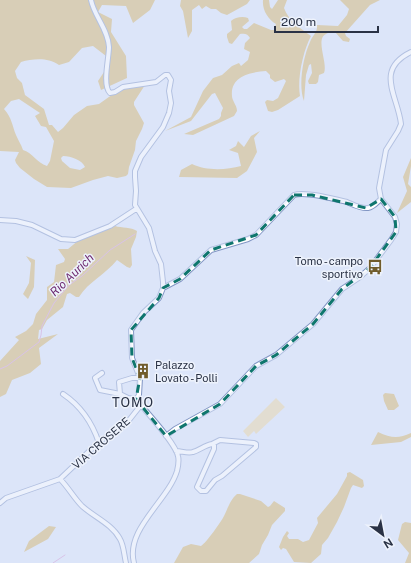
<svg xmlns="http://www.w3.org/2000/svg" width="411" height="563" font-family="'Public Sans',sans-serif">
<style>
.green{fill:#e9d3a1}
.forest{fill:#d2b267;fill-rule:evenodd}
.lines{fill:none;stroke-linecap:round;stroke-linejoin:round}
.stream{stroke:#d298d1;stroke-width:1}
.minor-casing{stroke:#8296c4;stroke-width:6}
.minor{stroke:#fff;stroke-width:4}
.marked{fill:none;stroke:#0f766e;stroke-width:3;stroke-dasharray:8 5;stroke-linejoin:round}
.labels{text-anchor:middle;stroke-width:3;stroke-linejoin:round;paint-order:stroke}
.poi-label{font-size:11px;fill:#2a3245;stroke:#edf2fc;text-anchor:end}
.street-label{font-size:11px;fill:#2a3245;stroke:#edf2fc}
.water-label{font-size:12px;font-style:italic;fill:#6e2a6f;stroke:#edf2fc}
.quarter-label{font-size:13px;letter-spacing:1px;fill:#2a3245;stroke:#edf2fc}
</style>
<rect width="100%" height="100%" fill="#dce5f9"/>
<!-- green -->
<path class="green" d="M276,398L285,407L256,434L254,431L248,437L243,431Z"/>
<!-- forest -->
<path class="forest" d="M0,0H155L150,10L133,23L126,6L102,5L98,12L112,19L111,32L126,56L127,78L101,90L98,81L108,66L106,56L93,46L82,48L69,62L59,65C47,57 33,59 21,62L15,71L17,78L22,83L25,95L44,109L49,125H52L58,132L63,128L74,115L87,106L99,104L123,87L145,85L134,102V105L144,123L142,129L136,141L135,150L129,167L128,174L126,176L117,178L108,176L93,180L71,188L47,187L34,179L20,168L16,163L15,160L19,152L0,151ZM19,99L40,113L35,116L41,126L46,127L54,141L50,161L47,166C37,163 32,152 23,150C21,144 18,140 16,135C12,125 12,118 4,109L11,101ZM63,156C71,156 82,160 85,167L80,170L70,168L62,161L61,158Z
M181,0H250L247,4L227,15L221,13L216,9H211L206,6L202,9L199,5L192,10V31L188,38L183,11L180,6Z
M263,0H269L270,7L272,9L278,0H287L284,8C288,20 301,29 311,36C303,51 297,79 300,96L278,110L272,112L268,111L265,102L267,100L273,101L278,98L286,81L284,79L275,82L270,78V75L266,71C251,72 230,76 232,96C232,101 237,105 237,111L234,116L193,135L184,134L219,119L221,116V113L223,108L215,93L212,94L191,121L165,131L191,117L203,91L213,78L222,75L232,66L239,63L241,66L248,60L250,52L244,49L245,43L250,38C248,34 245,33 240,34L232,44L229,43L227,37V34L232,30L231,21C235,17 243,16 248,18L249,21L242,27L244,29H247L254,23L271,30H274L276,24C268,19 262,10 263,0Z
M340,0H380L370,5L345,33L346,36L350,39L349,42L343,41L335,32C331,31 330,32 326,34C315,39 328,63 324,73L319,75L318,82L316,84H309L308,81L312,73L311,64L309,65L306,75L304,101C298,86 303,57 310,42C312,36 318,32 317,25L338,26L347,15L349,9Z
M260,131L254,138L257,152L247,171L237,178L179,177L181,170L192,164C206,171 226,170 241,166L238,153L229,150L236,146L238,141L244,147L251,136Z
M411,158V166L408,184L411,187V202L397,213L407,191L403,177Z
M115,226C122,228 131,227 137,231L136,237L131,249L132,265L130,268L127,267L117,260C106,274 88,282 79,297H76L70,293L67,294L63,307L47,320L42,329L39,330L38,339L58,334L39,348L41,364L30,373L12,380L6,394L0,397V361L19,340L15,337L26,331L33,324L36,314L47,300V287L54,282L56,265L64,262L65,259L58,249H68L79,240Z
M26,256L35,260L34,287L28,299L23,294L29,283L31,263Z
M385,393L394,394L399,406L394,410H388L384,401L383,395Z
M378,432C391,438 398,439 411,433V437L401,442L371,445Z
M350,472L363,480L364,486L362,488L353,485L351,488L344,507L337,522L328,538L322,545L321,554L311,563L294,562L286,549L283,548L281,550L279,547L283,537L287,531L289,533L287,536L289,539H298L303,542L309,540L318,523L317,518L337,494L347,476V473Z
M237,494H240L261,501L268,507L270,506L274,501L285,508V511L272,525L268,535L262,545L259,554L249,563H174L183,547L191,544L201,546C206,543 221,522 224,516C228,508 230,500 237,494Z
M405,522L411,523V563H405L409,553L398,540L402,524Z
M49,526L56,527L48,539L24,552L29,541Z"/>
<g class="lines">
<!-- stream -->
<path class="stream" d="M0,369L7,366L39,342L41,335L42,326L54,303L69,285L82,276L110,250L135,234
M53,563L65,555"/>
<defs>
<path id="minor" d="M91,0C94,16 108,29 109,47C109,58 102,85 110,93L115,92L123,87L156,82L165,75H168L171,80L169,91L171,103L169,113L163,127L141,157L135,171V177L136,191L135,205L149,228L155,251L161,264L163,282V288L159,298L143,313L131,330L132,358L140,378L139,395L136,399
M0,220L16,221L32,225L61,239L75,240L110,226L136,209
M163,288L180,279L211,250L248,239L256,235L294,195C305,191 335,199 347,202C354,205 361,209 368,208C374,207 377,202 381,199
M102,373L95,378L100,390L120,394
M63,394C81,406 92,422 99,443
M136,399L128,398L120,394L119,382L132,378H140
M166,436L175,429L220,404L256,366L276,355L313,324L342,289L360,277L370,268L391,240L396,232L397,224L395,217L381,199L379,188L386,150L398,131L401,124C398,96 374,70 411,52
M176,451C182,451 188,454 193,452C200,450 205,445 212,444L214,445V449L197,487L201,491H206L215,480L222,476L256,447V444L254,443L220,440L212,444
M60,479C68,487 74,498 82,506C94,517 112,524 120,539C124,546 124,555 126,563
M0,503L6,498L60,479L100,441L126,424L141,405
M134,563C125,529 168,501 177,471C178,467 179,460 178,456C175,442 146,412 136,399"/>
</defs>
<!-- minor casing -->
<use href="#minor" class="minor-casing"/>
<!-- minor -->
<use href="#minor" class="minor"/>
</g>
<!-- marked area -->
<path d="M0 0H411V563H0ZM294,195H312L366,208L381,199L395,217L396,232L370,268L342,289L313,324L276,355L256,366L220,404L166,436L136,399L140,378L132,358L131,330L159,298L163,288L180,279L211,250L256,235Z" fill="#dce5f9" fill-opacity=".55" fill-rule="evenodd"/>
<path class="marked" d="M294,195H312L366,208L381,199L395,217L396,232L370,268L342,289L313,324L276,355L256,366L220,404L166,436L136,399L140,378L132,358L131,330L159,298L163,288L180,279L211,250L256,235Z"/>
<!-- icons -->
<defs>
<symbol id="bus-bare" viewBox="-9 -9 18 18"><path d="M-5-6H5V4H4V6H2V4H-2V6H-4V4H-5ZM-3.5-4V0h7V-4ZM-3.5 1.2v1.5H-2V1.2ZM2 1.2v1.5H3.5V1.2Z" fill="#705c2b" stroke="#edf2fc" stroke-width="2.5" paint-order="stroke"/></symbol>
<symbol id="building-bare" viewBox="-9 -9 18 18"><path d="M-4-6H4V6H1V3H-1V6H-4ZM-2.5-4.3h1.7v1.8h-1.7ZM.8-4.3h1.7v1.8H.8ZM-2.5-1h1.7V.8h-1.7ZM.8-1h1.7V.8H.8Z" fill="#705c2b" stroke="#edf2fc" stroke-width="2.5" paint-order="stroke"/></symbol>
</defs>
<g fill-rule="evenodd">
<use href="#bus-bare" x="364" y="256" width="22" height="22"/>
<use href="#building-bare" x="132" y="360" width="22" height="22"/>
</g>
<g class="labels">
<!-- poi labels -->
<g class="poi-label">
<text x="363" y="265">Tomo - campo<tspan x="363" dy="13">sportivo</tspan></text>
<text x="155" y="369" text-anchor="start">Palazzo<tspan x="155" dy="13">Lovato - Polli</tspan></text>
</g>
<!-- street labels -->
<g class="street-label">
<text transform="translate(101 443) rotate(-41)" y="4">VIA CROSERE</text>
</g>
<!-- water labels -->
<g class="water-label">
<text transform="translate(72 275) rotate(-44)" y="4">Rio Aurich</text>
</g>
<!-- quarter labels -->
<g class="quarter-label">
<text x="133" y="407">TOMO</text>
</g>
</g>
<!-- north arrow -->
<g transform="translate(383 535) rotate(148)" stroke="#edf2fc" stroke-width="3" paint-order="stroke">
<path d="M0-3L7 15L0 10L-7 15Z" fill="#2a3245"/>
<text y="-6" font-size="11" font-weight="bold" text-anchor="middle" fill="#2a3245">N</text>
</g>
<!-- scale -->
<path d="M275 26v6h103v-6" fill="none" stroke="#2a3245" stroke-width="2"/>
<text x="281" y="26" font-size="12" fill="#2a3245" stroke="#edf2fc" stroke-width="3" paint-order="stroke">200 m</text>
</svg>
